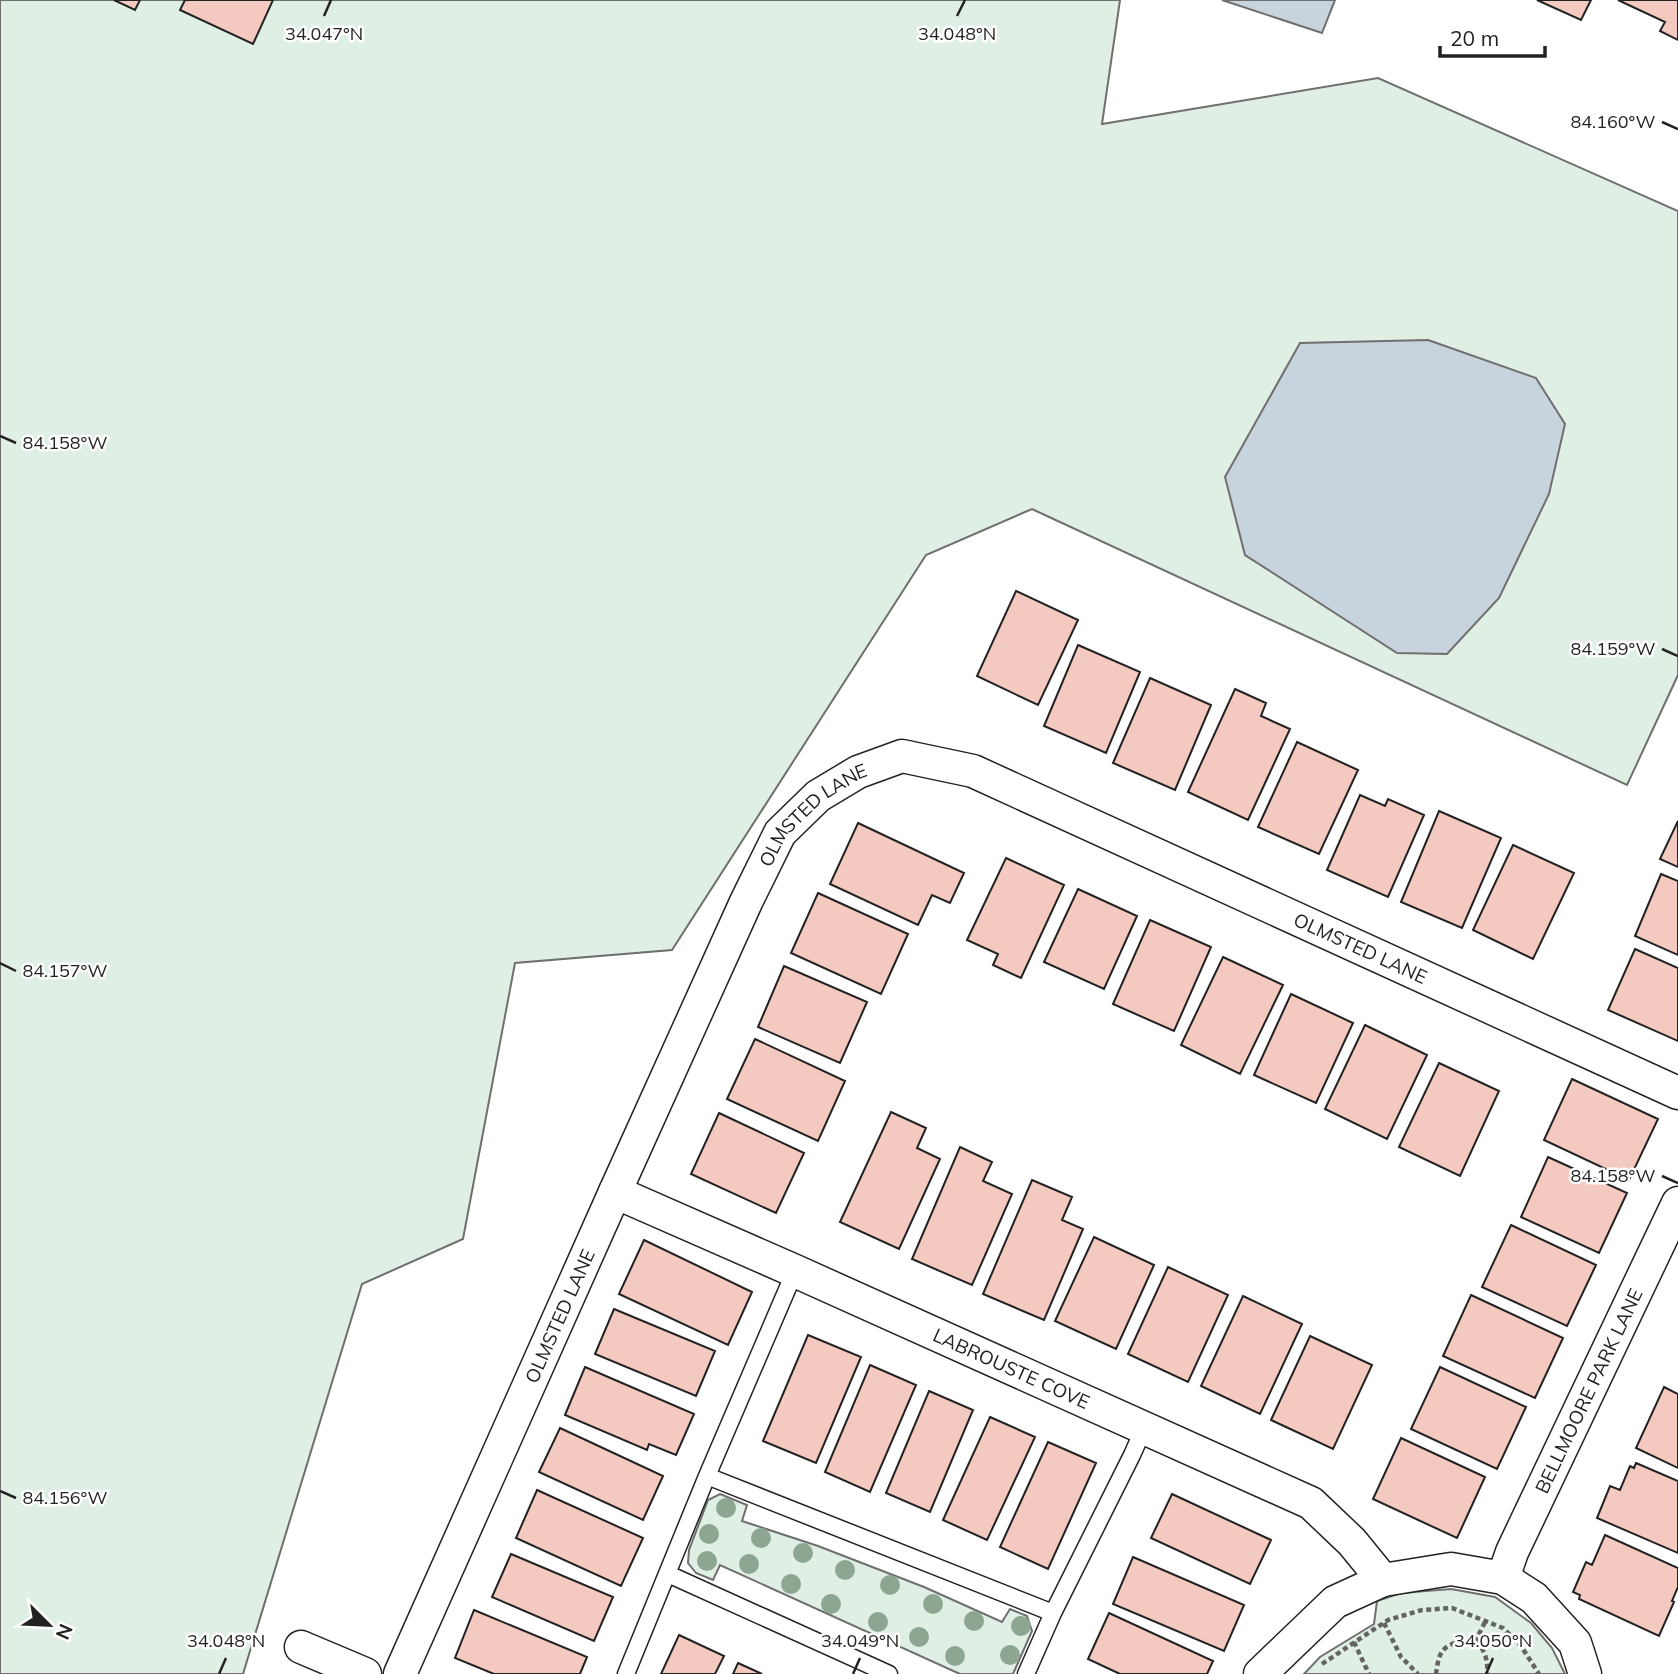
<svg xmlns="http://www.w3.org/2000/svg" width="1678" height="1674" font-family="Mulish,sans-serif">
<style>
.green{fill:#e0efe3;stroke:#6f6f6f;stroke-width:2}
.water{fill:#c7d3dd;stroke:#6f6f6f;stroke-width:2}
.building{fill:#f3c9c0;stroke:#222;stroke-width:2}
.lines{fill:none;stroke-linecap:round;stroke-linejoin:round}
.service-casing{stroke:#222;stroke-width:19}
.minor-casing{stroke:#222;stroke-width:35}
.path{stroke:#646464;stroke-width:4.5;stroke-dasharray:5 3.5;stroke-linecap:butt}
.service{stroke:#fff;stroke-width:16}
.minor{stroke:#fff;stroke-width:32}
.tree{fill:#8da692}
.ticks{fill:none;stroke:#222;stroke-width:2.5}
.labels{text-anchor:middle;stroke-width:5;stroke-linejoin:round;paint-order:stroke}
.street-label{font-size:19px;fill:#222;stroke:#fff}
.ticks-label{font-size:18px;text-anchor:middle;fill:#222;stroke:#fff;stroke-width:5;stroke-linejoin:round;paint-order:stroke}
</style>
<rect width="100%" height="100%" fill="#fff"/>
<!-- green -->
<path class="green" d="M0,0H1120L1102,124L1378,78L1678,211V675L1627,785L1032,509L926,555L672,950L515,963L463,1239L362,1284L243,1674H0Z
M720,1494L747,1505L742,1521L818,1546L924,1587L1002,1622L1010,1609L1027,1616L1032,1631L1013,1674H960L720,1565L713,1580L696,1573L688,1563L689,1550L708,1500Z
M1451,1589L1495,1597L1531,1623L1552,1648L1565,1674H1304L1320,1657L1374,1624L1377,1601L1401,1593Z"/>
<!-- water -->
<path class="water" d="M1222,0H1335L1322,33Z
M1428,340L1536,378L1565,424L1549,494L1499,598L1447,654L1397,653L1245,555L1225,477L1300,343Z"/>
<!-- building -->
<path class="building" d="M114,0H140L135,10Z
M185,0H273L253,44L180,10Z
M1537,0H1591L1581,20Z
M1618,0H1678V40L1660,31L1665,22Z
M1016,591L1078,620L1038,705L977,676Z
M1078,645L1140,672L1106,753L1044,726Z
M1150,678L1211,705L1175,790L1113,763Z
M1235,689L1266,703L1261,716L1290,729L1248,820L1188,792Z
M1297,742L1358,770L1319,854L1258,827Z
M1360,795L1385,806L1388,799L1424,815L1388,897L1327,870Z
M1439,811L1501,838L1462,928L1401,902Z
M1678,821V867L1660,859Z
M858,823L964,873L950,903L932,895L918,925L830,884Z
M1513,845L1574,873L1533,959L1473,930Z
M1006,858L1064,885L1021,978L993,965L998,954L967,940Z
M1661,874L1678,881V955L1635,936Z
M1078,889L1137,916L1104,989L1044,962Z
M818,893L908,934L881,994L791,953Z
M1150,920L1211,947L1174,1031L1113,1004Z
M1635,949L1678,968V1041L1608,1010Z
M1223,957L1283,985L1240,1074L1181,1045Z
M784,966L867,1002L840,1063L758,1027Z
M1291,994L1353,1023L1316,1103L1254,1075Z
M1365,1025L1427,1055L1387,1139L1325,1109Z
M755,1039L845,1081L818,1141L727,1099Z
M1439,1063L1499,1091L1460,1176L1399,1147Z
M1572,1079L1658,1119L1629,1180L1544,1140Z
M891,1112L926,1128L917,1148L940,1159L899,1249L840,1222Z
M719,1113L804,1153L776,1213L691,1174Z
M960,1147L992,1162L983,1181L1012,1194L972,1285L912,1259Z
M1548,1157L1627,1193L1599,1253L1521,1217Z
M1032,1180L1072,1197L1062,1220L1083,1229L1044,1320L983,1294Z
M1511,1225L1596,1265L1567,1326L1482,1287Z
M1094,1237L1154,1265L1116,1349L1055,1321Z
M644,1240L752,1292L728,1345L619,1294Z
M1168,1267L1228,1295L1188,1382L1128,1354Z
M1471,1295L1563,1338L1535,1398L1443,1356Z
M1243,1296L1302,1324L1260,1414L1201,1386Z
M614,1309L715,1351L696,1396L595,1354Z
M808,1335L861,1357L816,1463L763,1441Z
M1310,1336L1372,1365L1333,1449L1271,1420Z
M870,1365L916,1385L870,1492L825,1472Z
M585,1367L694,1414L676,1455L649,1444L647,1450L565,1415Z
M1440,1367L1526,1407L1497,1469L1411,1429Z
M1664,1387L1678,1394V1468L1636,1448Z
M929,1391L973,1410L930,1512L886,1493Z
M990,1417L1035,1437L987,1540L943,1520Z
M560,1428L663,1476L643,1520L539,1472Z
M1401,1438L1485,1477L1457,1538L1373,1499Z
M1048,1442L1096,1463L1048,1569L1000,1547Z
M1636,1463L1678,1481V1553L1597,1518L1610,1486L1620,1490L1630,1466L1634,1468Z
M537,1490L643,1538L621,1586L516,1538Z
M1172,1494L1271,1540L1250,1584L1151,1538Z
M1605,1535L1678,1568V1587L1672,1601L1674,1602L1659,1636L1579,1599L1580,1595L1573,1592L1586,1562L1592,1565Z
M511,1554L613,1597L594,1641L492,1597Z
M1133,1557L1244,1605L1224,1651L1113,1604Z
M474,1610L587,1657L580,1674H494L455,1658Z
M1109,1613L1213,1661L1207,1674H1120L1088,1659Z
M679,1635L724,1656L715,1674H661Z
M738,1663L762,1674H733Z"/>
<g class="lines">
<defs>
<path id="service" d="M707,1476L1053,1613
M668,1574L889,1674
M626,1674L707,1476L795,1271
M1026,1674L1053,1613L1132,1455L1144,1428"/>
<g id="minor">
<path id="s1" d="M615,1192L795,1271L1311,1503L1352,1542L1383,1580"/>
<path id="s2" d="M1503,1578L1512,1552L1678,1203"/>
<path d="M301,1647L365,1674"/>
<path id="s3" d="M400,1674L615,1192L746,902L780,833L818,796L858,772L902,756L973,771L1678,1093"/>
<path d="M1260,1674L1335,1602L1383,1580L1451,1569L1503,1578L1534,1598L1575,1643L1585,1674"/>
</g>
</defs>
<!-- service casing -->
<use href="#service" class="service-casing"/>
<!-- minor casing -->
<use href="#minor" class="minor-casing"/>
<!-- path -->
<path class="path" d="M1384,1623L1401,1657L1418,1674
M1354,1642L1369,1674
M1475,1642L1486,1620
M1322,1664L1388,1620L1422,1610L1452,1608L1503,1628L1521,1646L1539,1674
M1436,1674C1437,1668 1438,1657 1442,1652C1444,1648 1451,1644 1455,1643C1479,1634 1489,1653 1487,1674"/>
<!-- service -->
<use href="#service" class="service"/>
<!-- minor -->
<use href="#minor" class="minor"/>
</g>
<!-- trees -->
<g class="tree">
<circle cx="726" cy="1508" r="10"/>
<circle cx="709" cy="1534" r="10"/>
<circle cx="761" cy="1538" r="10"/>
<circle cx="803" cy="1553" r="10"/>
<circle cx="707" cy="1561" r="10"/>
<circle cx="749" cy="1564" r="10"/>
<circle cx="845" cy="1570" r="10"/>
<circle cx="791" cy="1584" r="10"/>
<circle cx="890" cy="1585" r="10"/>
<circle cx="831" cy="1604" r="10"/>
<circle cx="933" cy="1604" r="10"/>
<circle cx="974" cy="1621" r="10"/>
<circle cx="878" cy="1622" r="10"/>
<circle cx="1021" cy="1626" r="10"/>
<circle cx="919" cy="1637" r="10"/>
<circle cx="1010" cy="1655" r="10"/>
<circle cx="955" cy="1656" r="10"/>
</g>
<!-- ticks -->
<path class="ticks" d="M324,16L331,0M957,16L965,0M1662,122L1678,129M0,436L16,443M1662,649L1678,656M0,963L16,971M1662,1176L1678,1183M0,1491L16,1498M219,1674L226,1658M853,1674L860,1658M1486,1674L1493,1658"/>
<g class="labels">
<!-- street labels -->
<g class="street-label">
<text dy="7" stroke="none"><textPath href="#s3" startOffset="959">OLMSTED LANE</textPath></text>
<text dy="7" stroke="none"><textPath href="#s3" startOffset="1568">OLMSTED LANE</textPath></text>
<text dy="7" stroke="none"><textPath href="#s3" startOffset="392">OLMSTED LANE</textPath></text>
<text dy="7" stroke="none"><textPath href="#s1" startOffset="434">LABROUSTE COVE</textPath></text>
<text dy="7" stroke="none"><textPath href="#s2" startOffset="206">BELLMOORE PARK LANE</textPath></text>
</g>
</g>
<g class="ticks-label">
<text x="324" y="40">34.047°N</text>
<text x="957" y="40">34.048°N</text>
<text x="1613" y="128">84.160°W</text>
<text x="65" y="449">84.158°W</text>
<text x="1613" y="655">84.159°W</text>
<text x="65" y="977">84.157°W</text>
<text x="1613" y="1182">84.158°W</text>
<text x="65" y="1504">84.156°W</text>
<text x="226" y="1647">34.048°N</text>
<text x="860" y="1647">34.049°N</text>
<text x="1493" y="1647">34.050°N</text>
</g>
<!-- north arrow -->
<g transform="translate(49 1625) rotate(114)" stroke="#ffffff" stroke-width="5" paint-order="stroke">
<path d="M0-5L12 26L0 18L-12 26Z" fill="#222222"/>
<text y="-10" font-size="19" font-weight="bold" text-anchor="middle" fill="#222222">N</text>
</g>
<!-- scale -->
<path d="M1440 46v10h105v-10" fill="none" stroke="#222222" stroke-width="3.5"/>
<text x="1450" y="46" font-size="21" fill="#222222" stroke="#ffffff" stroke-width="5" paint-order="stroke">20 m</text>
</svg>
